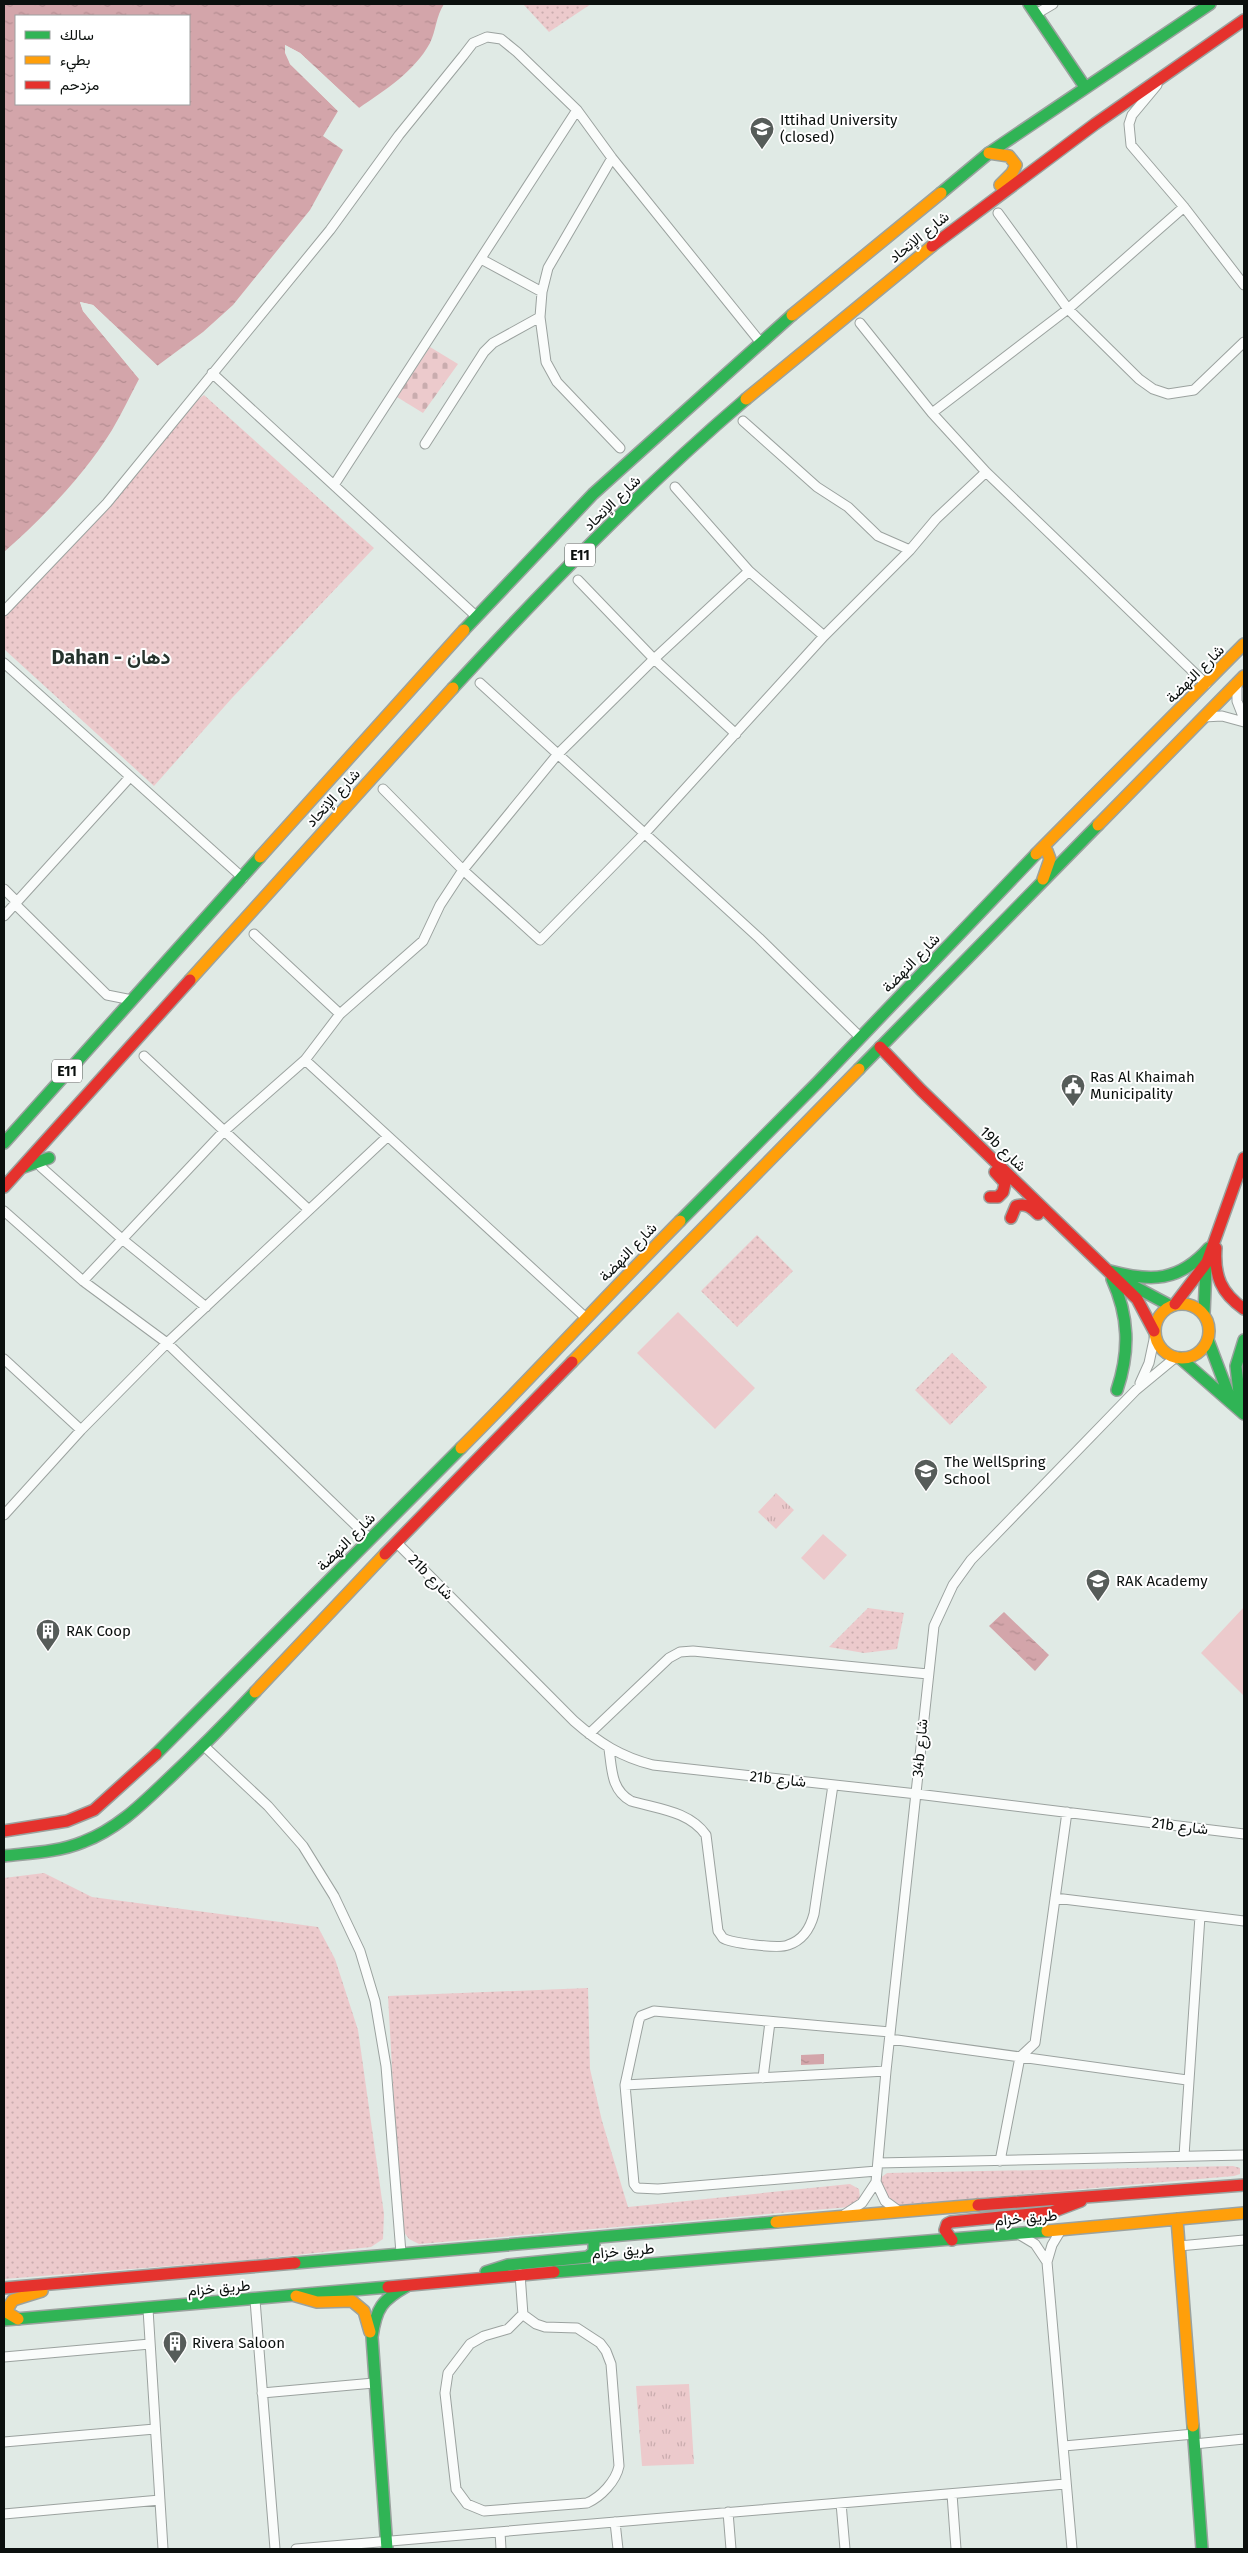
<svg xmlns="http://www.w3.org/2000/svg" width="1248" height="2553" font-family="'Fira Sans',Vazirmatn,sans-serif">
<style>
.grass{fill:url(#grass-dots)}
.cemetery{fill:url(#cemetery-stones)}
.park{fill:url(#park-tufts)}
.garden{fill:#eccacc}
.water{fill:url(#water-ripples);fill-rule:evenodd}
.pier{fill:#e0eae5}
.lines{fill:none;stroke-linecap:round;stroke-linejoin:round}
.street-casing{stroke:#9ba29f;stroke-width:11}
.fast-casing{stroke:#9ba29f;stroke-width:14}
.slow-casing{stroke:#9ba29f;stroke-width:14}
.jam-casing{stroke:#9ba29f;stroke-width:14}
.street{stroke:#fafcfb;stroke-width:9}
.fast{stroke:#30b455;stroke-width:11}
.slow{stroke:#ff9f0a;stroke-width:11}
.jam{stroke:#e5322d;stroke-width:11}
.labels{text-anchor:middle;stroke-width:4;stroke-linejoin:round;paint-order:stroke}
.shield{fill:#fff;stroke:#545856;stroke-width:1}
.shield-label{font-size:14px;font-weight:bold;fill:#0b100e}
.poi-label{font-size:15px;fill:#0b100e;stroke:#fff;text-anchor:start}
.street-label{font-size:15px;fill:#0b100e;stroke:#fff}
.district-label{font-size:20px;font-weight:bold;fill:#26332d;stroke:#fff}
</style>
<defs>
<pattern id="grass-dots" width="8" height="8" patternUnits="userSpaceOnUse" patternTransform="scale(1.25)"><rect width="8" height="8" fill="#eccacc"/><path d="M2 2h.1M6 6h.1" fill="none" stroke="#c9acae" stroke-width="1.8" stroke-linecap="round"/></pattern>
<pattern id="cemetery-stones" width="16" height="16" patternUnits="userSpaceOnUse" patternTransform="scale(1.25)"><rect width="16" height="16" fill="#eccacc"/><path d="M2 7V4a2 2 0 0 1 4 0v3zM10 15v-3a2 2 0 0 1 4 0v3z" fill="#c9acae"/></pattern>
<pattern id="park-tufts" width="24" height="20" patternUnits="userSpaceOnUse" patternTransform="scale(1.25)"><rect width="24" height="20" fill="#eccacc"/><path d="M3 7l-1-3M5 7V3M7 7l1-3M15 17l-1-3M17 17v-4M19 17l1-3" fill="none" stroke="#c9acae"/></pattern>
<pattern id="water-ripples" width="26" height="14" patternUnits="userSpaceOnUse" patternTransform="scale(1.25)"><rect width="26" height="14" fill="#d3a5aa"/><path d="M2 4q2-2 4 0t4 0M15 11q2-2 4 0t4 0" fill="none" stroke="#b48d91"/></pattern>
</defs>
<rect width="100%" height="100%" fill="#e0eae5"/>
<!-- grass -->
<path class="grass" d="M523,4H591L549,32Z
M204,395L374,548L232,698L154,786L4,649V611L118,485L176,415Z
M757,1235L793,1271L737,1327L701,1291Z
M952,1353L987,1387L950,1425L915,1390Z
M868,1608L904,1613L897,1649L864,1653L829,1647Z
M44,1873L92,1897L318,1927L335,1959L358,2030L384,2214L383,2239L371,2247L259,2259L4,2279V1878Z
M588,1988L590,2069L602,2121L628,2207L850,2184L859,2189L860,2198L850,2207L419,2244L409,2239L401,2228L388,1996Z
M1233,2166L1240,2168V2174L1234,2176L887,2206L875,2192L879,2179L887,2173Z"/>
<!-- cemetery -->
<path class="cemetery" d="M430,347L458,364L423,413L397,397Z"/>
<!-- park -->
<path class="park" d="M776,1493L794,1510L776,1529L758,1512Z
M689,2384L694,2464L642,2466L636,2386Z"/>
<!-- garden -->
<path class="garden" d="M678,1312L755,1388L715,1429L637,1353Z
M823,1534L847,1555L824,1580L801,1558Z
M1244,1607V1696L1201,1653Z"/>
<!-- water -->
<path class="water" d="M4,4H444C436,16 436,31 430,43C414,72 385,90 359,108L300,53L285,45L290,64L338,111L323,136L343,150L310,210L233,305L203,332L157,366L93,305L80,302L83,311L139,379C130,396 122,413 112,430C84,475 44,517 4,552ZM16,16H189V104H16Z
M1004,1612L1049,1655L1035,1671L989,1626Z
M824,2054V2064L801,2065V2055Z"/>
<!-- pier -->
<path class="pier" d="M285,45L300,53L359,108L358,110L299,55L288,49L293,63L340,109V112L338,111L290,64L285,53Z
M80,302L93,305L159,367H156L92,307L83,305L85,310L141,377V381L83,311Z"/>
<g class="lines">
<defs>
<path id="street" d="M1036,14L1053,4
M1157,85L1132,115L1129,124L1131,145L1184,207L1244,285
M612,158L548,268L542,292L540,317L546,362L557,382L620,448
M998,213L1068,309L1139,379L1153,389L1168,394L1194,390L1244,342
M481,259L542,292
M860,323L932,413L986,472L1206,684
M212,373L477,617
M932,413L1068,309L1184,207
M743,421L817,487L848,507L878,536L910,550
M425,444L484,352L493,343L540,317
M334,485L577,110
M675,487L749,571L824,636
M578,580L654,659L736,734
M4,611L107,503L330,230L399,135L463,56L473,43L487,37L501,39L517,52L577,110L612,158L761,343
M4,663L243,878
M480,683L759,938L860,1037
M1237,683V701L1244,719
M1204,717L1222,716L1244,722
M383,789L463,870L540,940L645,833L824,636L910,550L936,519L986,472
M4,889L17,902
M15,904L107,995L132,1000
M4,916L130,777
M254,934L340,1014
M144,1056L309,1210
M305,1060L585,1317
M41,1167L122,1239L206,1307
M4,1211L83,1281L167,1343L370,1539
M83,1281L224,1131L305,1060L340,1014L423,941L440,905L463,870L557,755L654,659L749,571
M4,1359L81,1430
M1140,1383L1149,1363L1155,1335
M4,1515L81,1430L167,1343L387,1137
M396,1542L574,1721C599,1743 621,1757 653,1765L917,1794L1244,1834
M589,1734L669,1658L680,1652L693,1651L928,1674
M204,1746L268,1806L303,1846L334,1896L360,1951L375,2001L386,2066L401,2253
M609,1749C612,1769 611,1790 631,1801C658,1809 689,1811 706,1835L718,1931C719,1932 722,1937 723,1938C730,1943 779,1949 788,1945C803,1940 810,1929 814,1914L833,1785
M1055,1898L1244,1921
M890,2039L1187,2080
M763,2078L770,2022
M625,2085L886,2071
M1184,2156L1200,1916
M1000,2161L1020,2057L1035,2043L1067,1812
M878,2163L1244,2155
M877,2171L658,2189L637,2188L634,2184L625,2085L639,2020L641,2016L654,2011L890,2032
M876,2182L885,2201L900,2212
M845,2214L862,2203L876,2182L886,2071L934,1626L953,1585L971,1560L1136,1390L1176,1357
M1061,2230L1052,2245L1047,2262L1072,2549
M1020,2235L1035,2244L1047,2262
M1179,2246L1244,2240
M520,2274L523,2315
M255,2300L275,2549
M148,2309L163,2549
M521,2316H525L536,2324L545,2327L577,2328L600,2343L606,2351L611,2364L619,2466C616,2481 601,2497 587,2503L484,2511L467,2504L456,2489L445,2393L448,2373L470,2344L484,2336L508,2329Z
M4,2357L150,2344
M262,2393L374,2383
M4,2442L155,2429
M1194,2444L1244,2439
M1064,2446L1194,2434
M952,2494L956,2549
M841,2503L845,2549
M728,2512L731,2549
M4,2514L160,2500
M615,2522L618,2549
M500,2532L501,2549
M296,2549L1065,2484"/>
<path id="fast" d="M1029,4L1085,87
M941,193L989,153L1210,4
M464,630L593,494L792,315
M453,688C546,587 642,488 746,399
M859,1069L1098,825
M4,1143L260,857
M24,1167L49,1158
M680,1221L818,1082L1036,854
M1110,1271C1151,1282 1179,1282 1209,1248
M1112,1279C1129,1316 1130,1351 1117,1390
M1126,1282L1171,1306
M1204,1314L1206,1267
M1208,1340L1230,1398
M1180,1358L1244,1414
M1241,1411L1236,1366L1244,1340
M156,1754L461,1448
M4,1856C30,1853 59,1852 83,1842C115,1830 139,1807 163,1784C195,1754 225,1724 255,1692
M295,2263L776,2222
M486,2272L508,2265L588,2257L594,2252V2239
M554,2272L1047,2231
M4,2320L388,2287
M1193,2426L1202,2549
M387,2549L372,2337C376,2308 382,2300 407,2286"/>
<path id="slow" d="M989,153L1009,156L1016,165L1012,173L1000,185
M792,315L941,193
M746,399L932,246
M1098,825L1244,676
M1041,849L1047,851L1050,859L1043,879
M1036,854L1244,644
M260,857L464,630
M190,980L453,688
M1155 1331a27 27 0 1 1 54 0a27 27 0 1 1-54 0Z
M572,1362L859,1069
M461,1448C535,1374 606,1296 680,1221
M255,1692L385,1554
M1177,2219L1193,2426
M776,2222L978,2205
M1047,2231L1244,2213
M296,2296L317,2302L352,2301L364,2311L370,2332
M18,2319L8,2313V2308L13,2300L42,2291"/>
<path id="jam" d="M932,246L1095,124L1244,20
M880,1047L921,1090L1137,1299L1154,1331
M4,1187L190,980
M990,1197H998L1003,1192L1005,1183L995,1172
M1011,1218L1016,1206C1026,1203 1031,1207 1038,1214
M1216,1248C1214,1276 1221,1293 1244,1309
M1175,1304L1207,1262L1244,1158
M385,1554L572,1362
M4,1831L67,1821L94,1810L156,1754
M978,2205L1244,2185
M952,2240L945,2230L947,2224L951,2222L1052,2212L1081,2201
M388,2287L554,2272
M4,2288L295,2263"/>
</defs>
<!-- street casing -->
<use href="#street" class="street-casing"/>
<!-- fast casing -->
<use href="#fast" class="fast-casing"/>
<!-- slow casing -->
<use href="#slow" class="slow-casing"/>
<!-- jam casing -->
<use href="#jam" class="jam-casing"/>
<!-- street -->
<use href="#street" class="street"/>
<!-- fast -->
<use href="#fast" class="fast"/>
<!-- slow -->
<use href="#slow" class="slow"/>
<!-- jam -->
<use href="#jam" class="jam"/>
</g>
<!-- icons -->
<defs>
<symbol id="university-pin" viewBox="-11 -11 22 30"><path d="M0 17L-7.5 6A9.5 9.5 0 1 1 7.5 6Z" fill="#565c59" stroke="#fff"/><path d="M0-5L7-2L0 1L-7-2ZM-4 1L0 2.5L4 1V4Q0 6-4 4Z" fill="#fff"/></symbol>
<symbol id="civic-pin" viewBox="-11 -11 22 30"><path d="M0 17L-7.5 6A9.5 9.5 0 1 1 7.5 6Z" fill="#565c59" stroke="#fff"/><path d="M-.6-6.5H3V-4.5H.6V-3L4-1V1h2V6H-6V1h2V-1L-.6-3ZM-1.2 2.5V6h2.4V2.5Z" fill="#fff"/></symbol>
<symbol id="school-pin" viewBox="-11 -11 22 30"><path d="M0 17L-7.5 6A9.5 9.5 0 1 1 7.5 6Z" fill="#565c59" stroke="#fff"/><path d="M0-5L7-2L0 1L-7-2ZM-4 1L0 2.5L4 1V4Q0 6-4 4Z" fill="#fff"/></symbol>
<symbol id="building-pin" viewBox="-11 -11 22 30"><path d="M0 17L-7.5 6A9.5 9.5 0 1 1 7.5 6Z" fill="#565c59" stroke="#fff"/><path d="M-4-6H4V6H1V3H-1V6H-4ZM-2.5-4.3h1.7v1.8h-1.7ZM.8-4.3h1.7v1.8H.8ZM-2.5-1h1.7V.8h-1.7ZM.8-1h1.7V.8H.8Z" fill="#fff"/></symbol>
</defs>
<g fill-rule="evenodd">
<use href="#university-pin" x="748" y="115" width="28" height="38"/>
<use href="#civic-pin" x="1059" y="1072" width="28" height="38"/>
<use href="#school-pin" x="912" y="1457" width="28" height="38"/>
<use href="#school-pin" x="1084" y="1567" width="28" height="38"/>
<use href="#building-pin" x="34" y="1617" width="28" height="38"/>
<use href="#building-pin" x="161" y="2329" width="28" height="38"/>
</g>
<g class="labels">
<!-- shield labels -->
<g class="shield">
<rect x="565" y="543.5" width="30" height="23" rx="4"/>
<rect x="52" y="1059.5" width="30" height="23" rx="4"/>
</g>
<g class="shield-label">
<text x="580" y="560">E11</text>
<text x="67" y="1076">E11</text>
</g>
<!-- poi labels -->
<g class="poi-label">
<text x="780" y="125">Ittihad University<tspan x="780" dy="17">(closed)</tspan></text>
<text x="1090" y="1082">Ras Al Khaimah<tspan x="1090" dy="17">Municipality</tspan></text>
<text x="944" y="1467">The WellSpring<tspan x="944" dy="17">School</tspan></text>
<text x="1116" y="1586">RAK Academy</text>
<text x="66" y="1636">RAK Coop</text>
<text x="192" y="2348">Rivera Saloon</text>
</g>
<!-- street labels -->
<g class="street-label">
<text transform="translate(919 237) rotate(-39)" y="5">شارع الإتحاد</text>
<text transform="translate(612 503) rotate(-44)" y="5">شارع الإتحاد</text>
<text transform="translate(1195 674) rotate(-45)" y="5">شارع النهضة</text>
<text transform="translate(333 798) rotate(-48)" y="5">شارع الإتحاد</text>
<text transform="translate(911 963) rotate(-46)" y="5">شارع النهضة</text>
<text transform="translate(1003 1149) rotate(44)" y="5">19b شارع</text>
<text transform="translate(628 1252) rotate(-46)" y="5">شارع النهضة</text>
<text transform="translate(346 1542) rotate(-45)" y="5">شارع النهضة</text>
<text transform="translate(431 1577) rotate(45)" y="5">21b شارع</text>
<text transform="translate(920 1748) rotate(-85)" y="5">34b شارع</text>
<text transform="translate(778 1779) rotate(6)" y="5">21b شارع</text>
<text transform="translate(1180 1826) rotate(7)" y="5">21b شارع</text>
<text transform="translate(1026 2218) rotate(-5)" y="5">طريق خزام</text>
<text transform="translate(623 2251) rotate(-5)" y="5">طريق خزام</text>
<text transform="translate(219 2288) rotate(-5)" y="5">طريق خزام</text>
</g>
<!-- district labels -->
<g class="district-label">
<text x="111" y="664">Dahan - دهان</text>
</g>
</g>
<!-- border -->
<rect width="1248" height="2553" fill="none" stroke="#0b100e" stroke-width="10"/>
<!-- legend -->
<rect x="15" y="15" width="175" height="90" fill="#ffffff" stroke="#9d9f9f"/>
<rect x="25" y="31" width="25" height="8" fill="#30b455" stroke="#9d9f9f"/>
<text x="60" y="40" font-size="15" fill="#0b100e">سالك</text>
<rect x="25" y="56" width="25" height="8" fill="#ff9f0a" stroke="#9d9f9f"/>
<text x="60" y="65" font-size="15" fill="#0b100e">بطيء</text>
<rect x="25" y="81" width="25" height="8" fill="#e5322d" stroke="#9d9f9f"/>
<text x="60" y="90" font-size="15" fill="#0b100e">مزدحم</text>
</svg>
